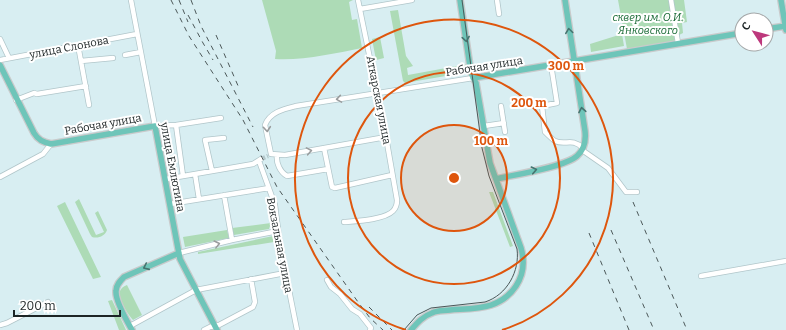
<svg xmlns="http://www.w3.org/2000/svg" width="786" height="330" font-family="Bitter,serif">
<style>
.green{fill:#addbb6}
.lines{fill:none;stroke-linecap:round;stroke-linejoin:round}
.minor-tunnel{stroke:#b2c6c9;stroke-width:4.5;stroke-dasharray:4.5 2;stroke-linecap:butt}
.minor-casing{stroke:#b1c6ca;stroke-width:6}
.major-casing{stroke:#c9cacb;stroke-width:8}
.minor{stroke:#fff;stroke-width:4.5}
.major{stroke:#6ec5b9;stroke-width:5.5}
.tram{stroke:#4c5859;stroke-width:1}
.rail{stroke:#4c5859;stroke-width:1;stroke-dasharray:5 5;stroke-linecap:butt}
.oneway{stroke:#45746f}
.oneway2{stroke:#999c9d}
.ring{fill:none;stroke:#de560d;stroke-width:2}
.labels{text-anchor:middle;stroke-width:4;stroke-linejoin:round;paint-order:stroke}
.park-label{font-size:11px;font-style:italic;fill:#176934;stroke:#fff}
.street-label{font-size:11px;fill:#1c2425;stroke:#fff}
.centre{fill:#de560d;stroke:#fff;stroke-width:2}
.ring-label{font-size:12px;text-anchor:middle;font-weight:bold;fill:#de560d;stroke:#fff;stroke-width:4;stroke-linejoin:round;paint-order:stroke}
</style>
<rect width="100%" height="100%" fill="#d8eef2"/>
<!-- green -->
<path class="green" d="M262,0H353L349,2L352,20L357,19L362,48C337,53 301,61 275,59L276,51Z
M618,0H669L675,40L672,42L627,49Z
M673,0H684L687,22L682,23L683,33L679,35Z
M398,10L406,56L413,66L407,68L408,75L468,64L469,72L405,83L403,81L390,11Z
M622,34L624,46L591,52L590,44Z
M380,37L384,58L376,60L372,39Z
M489,192H493L513,246L510,247Z
M79,199L96,235L104,232L95,213L98,211L107,230C105,236 98,239 92,237L90,234L75,202Z
M65,202L101,277L93,279L57,206Z
M271,223L269,229L234,235L232,228Z
M227,230L229,238L185,247L183,237Z
M273,236L274,242L198,254V252Z
M127,285L142,315L133,320C128,315 118,299 120,291C121,288 124,286 127,285Z
M112,300L126,330H119L108,301Z"/>
<g class="lines">
<!-- minor-tunnel -->
<path class="minor-tunnel" d="M261,159L268,156"/>
<defs>
<path id="minor" d="M131,0L155,126L176,125L221,118
M497,0L499,14
M671,0L678,43
M360,9L412,0
M0,39L9,58
M78,45L89,105
M125,55L141,52
M0,60L137,34
M81,61L113,58
M551,65L557,103L542,106L545,132C548,135 552,139 555,141C566,146 571,137 583,148
M16,100L34,93L37,94L86,86
M501,106L505,132
M176,125L183,176
M484,126L504,123
M324,148L332,187L335,188L392,175
M582,150L608,168L626,192H637
M271,154L265,125C270,112 284,109 296,106L473,78
M271,154L285,155L386,137
M277,155C276,163 280,172 287,176L328,169
M259,161L275,205L280,245L297,330
M212,171L205,140L224,138
M195,174L199,199
M0,177L43,154L51,144
M166,179L253,164L261,159
M224,195L232,240
M170,204L269,188
M344,222C356,221 384,220 393,211C396,208 397,205 397,200L386,137L358,0
M179,253L232,240L278,231
M701,276L786,261
M327,280L331,287L340,294L352,309L360,314L371,328L370,330
M0,325L7,323L48,302
M130,326L196,290L285,273
M204,330L210,327L219,325L253,307L255,302L251,279"/>
<path id="major" d="M781,0L786,30
M766,29L786,26
M0,65L34,133C38,140 43,142 51,144L155,126L180,259L217,330
M473,78L742,33
M496,179C513,175 565,167 577,156C584,150 586,140 585,131L565,0
M132,330C127,321 115,301 116,291C116,285 120,281 124,277L179,253
M411,330C417,323 423,316 432,313C438,310 444,311 450,310C476,308 500,310 516,286C524,274 525,262 521,248L490,163L476,83L471,73L460,0"/>
</defs>
<!-- minor casing -->
<use href="#minor" class="minor-casing"/>
<!-- major casing -->
<use href="#major" class="major-casing"/>
<!-- minor -->
<use href="#minor" class="minor"/>
<!-- major -->
<use href="#major" class="major"/>
<!-- tram -->
<path class="tram" d="M404,330L417,315L431,308L485,302C507,295 520,271 517,249L489,176L482,148L462,0"/>
<!-- rail -->
<path class="rail" d="M171,0L189,36L243,120L277,187L358,302L370,318L383,330
M179,0L188,22
M191,0L201,26L253,127
M188,15L203,43L213,60
M216,35L239,88
M633,202L687,330
M611,230L654,330
M589,233L629,330
M369,307L392,330"/>
</g>
<!-- one-way arrows -->
<defs><path id="oneway-chevron" d="M-2-3.5L2.5 0L-2 3.5" fill="none" stroke-width="1.6" stroke-linecap="round" stroke-linejoin="round"/></defs>
<g class="oneway">
<use href="#oneway-chevron" transform="translate(569 31) rotate(-98)"/>
<use href="#oneway-chevron" transform="translate(466 39) rotate(81)"/>
<use href="#oneway-chevron" transform="translate(582 110) rotate(-100)"/>
<use href="#oneway-chevron" transform="translate(534 170) rotate(-12)"/>
<use href="#oneway-chevron" transform="translate(146 267) rotate(156)"/>
</g>
<g class="oneway2">
<use href="#oneway-chevron" transform="translate(339 99) rotate(171)"/>
<use href="#oneway-chevron" transform="translate(267 129) rotate(85)"/>
<use href="#oneway-chevron" transform="translate(309 151) rotate(-10)"/>
<use href="#oneway-chevron" transform="translate(217 244) rotate(-14)"/>
</g>
<!-- distance rings -->
<circle cx="454" cy="178" r="53" fill="#de560d" fill-opacity=".12"/>
<g class="ring">
<circle cx="454" cy="178" r="53"/>
<circle cx="454" cy="178" r="106"/>
<path d="M406 330A159 159 0 1 1 502 330"/>
</g>
<g class="labels">
<!-- park labels -->
<g class="park-label">
<text x="648" y="21">сквер им. О.И.<tspan x="648" dy="13">Янковского</tspan></text>
</g>
<!-- street labels -->
<g class="street-label">
<text transform="translate(69 47) rotate(-11)" y="4">улица Слонова</text>
<text transform="translate(484 66) rotate(-9)" y="4">Рабочая улица</text>
<text transform="translate(379 100) rotate(79)" y="4">Аткарская улица</text>
<text transform="translate(103 124) rotate(-10)" y="4">Рабочая улица</text>
<text transform="translate(173 167) rotate(79)" y="4">улица Емлютина</text>
<text transform="translate(280 245) rotate(79)" y="4">Вокзальная улица</text>
</g>
</g>
<circle cx="454" cy="178" r="6" class="centre"/>
<g class="ring-label">
<text x="566" y="70">300 m</text>
<text x="529" y="107">200 m</text>
<text x="491" y="145">100 m</text>
</g>
<!-- north arrow -->
<g transform="translate(754 32) rotate(306)"><circle r="19" fill="#ffffff" stroke="#a4a7a8"/>
<path d="M0-3L7 15L0 10L-7 15Z" fill="#bd387c"/>
<text y="-6" font-size="11" font-weight="bold" text-anchor="middle" fill="#1c2425">С</text>
</g>
<!-- scale -->
<path d="M14 310v6h106v-6" fill="none" stroke="#1c2425" stroke-width="2"/>
<text x="20" y="310" font-size="12" fill="#1c2425" stroke="#ffffff" stroke-width="3" paint-order="stroke">200 m</text>
</svg>
